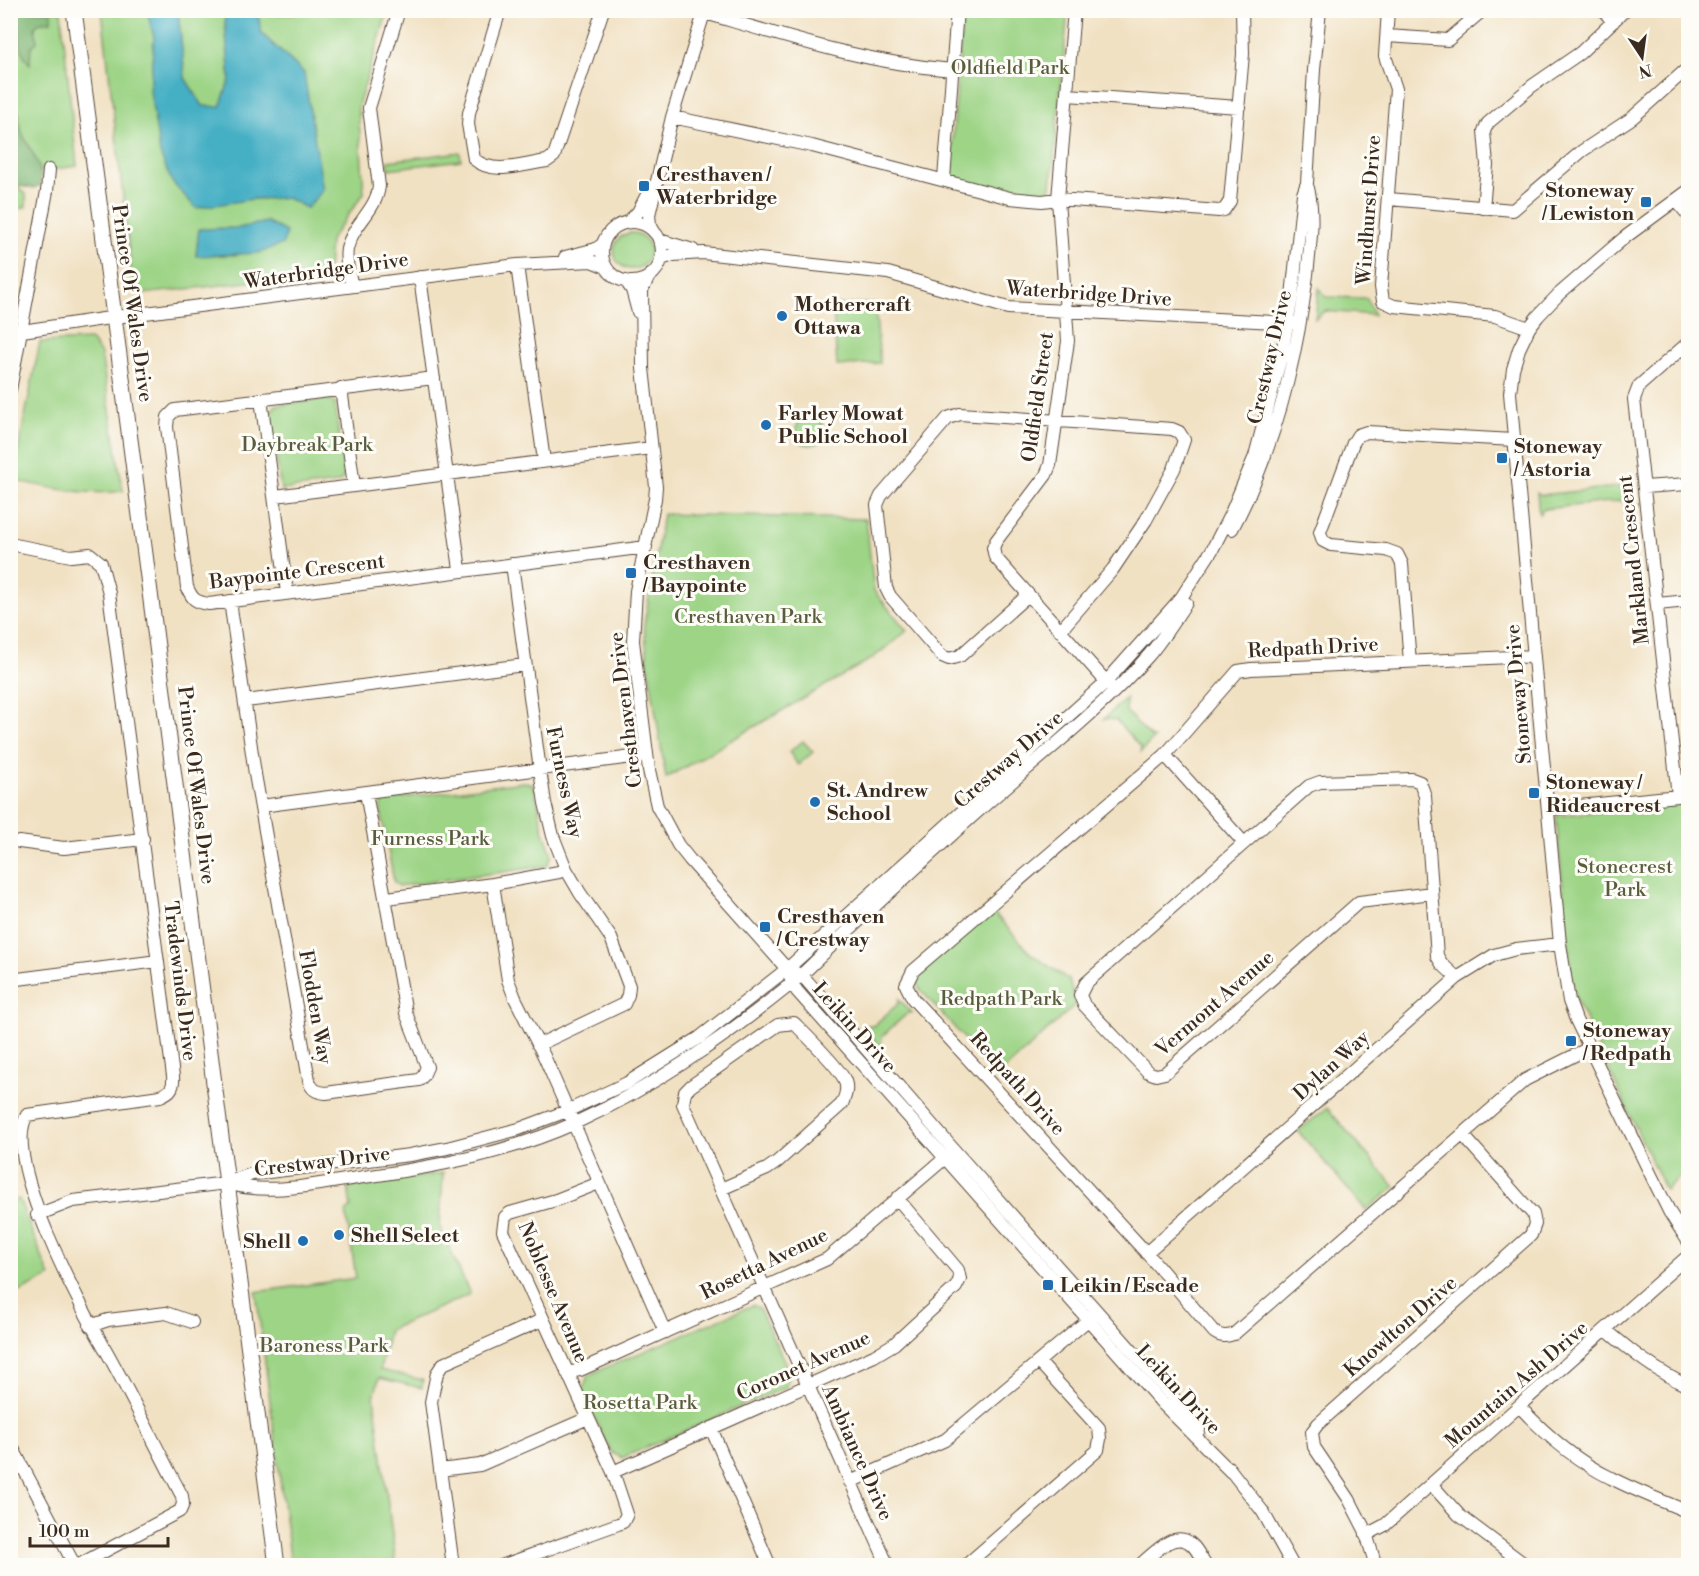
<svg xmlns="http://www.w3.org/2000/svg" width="1699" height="1576" font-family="'Libre Bodoni',serif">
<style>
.green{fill:#9dd486;stroke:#6c7f52;stroke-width:1.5;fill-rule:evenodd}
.forest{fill:#7eb673;stroke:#5c7048;stroke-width:1.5}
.water{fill:#45afc4;stroke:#406c71;stroke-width:1.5}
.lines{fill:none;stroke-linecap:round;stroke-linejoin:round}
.minor-casing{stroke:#564537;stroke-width:14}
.major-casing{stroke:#564537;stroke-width:17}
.minor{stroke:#fff;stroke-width:12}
.major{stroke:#fff;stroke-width:15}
.poi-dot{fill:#1f6fb2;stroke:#fdfcf7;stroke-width:2}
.labels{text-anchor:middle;stroke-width:6;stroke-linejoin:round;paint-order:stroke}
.park-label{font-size:20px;fill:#585d3d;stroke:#fdfcf7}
.poi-label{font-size:20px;font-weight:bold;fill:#3b2a1e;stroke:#fdfcf7;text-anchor:start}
.street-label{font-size:20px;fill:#3b2a1e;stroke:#fdfcf7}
</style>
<rect width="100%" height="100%" fill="#fdfcf7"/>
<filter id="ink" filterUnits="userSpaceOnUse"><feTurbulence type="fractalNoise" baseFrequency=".0167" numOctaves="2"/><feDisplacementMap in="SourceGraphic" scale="12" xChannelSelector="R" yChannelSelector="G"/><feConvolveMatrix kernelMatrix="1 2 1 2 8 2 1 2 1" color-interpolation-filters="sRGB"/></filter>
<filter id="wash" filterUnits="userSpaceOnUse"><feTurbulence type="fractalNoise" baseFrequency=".008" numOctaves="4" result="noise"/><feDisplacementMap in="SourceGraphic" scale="24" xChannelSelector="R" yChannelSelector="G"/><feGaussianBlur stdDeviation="1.35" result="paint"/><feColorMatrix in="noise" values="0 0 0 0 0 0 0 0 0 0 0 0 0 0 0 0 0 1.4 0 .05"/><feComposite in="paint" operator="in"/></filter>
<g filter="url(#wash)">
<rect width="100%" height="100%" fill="#f1e1c3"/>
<!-- green -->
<path class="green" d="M296,10L388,11L358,106L364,193L330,240L328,273L134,295L102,11H147L154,37L150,91L253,199L287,198L307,208L304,73L262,34L257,11H266V15L295,14ZM267,222L238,255H196L199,229L239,228Z
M10,11H61L77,166L27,173L17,187L26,194V207L11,211Z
M178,11H224L230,79L220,107L203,106L185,79Z
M963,11H1068L1051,187L1040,197L957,181L950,173Z
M460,152L461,160L389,169L388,161Z
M614 251a18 18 0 1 1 36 0a18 18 0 1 1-36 0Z
M1319,288L1326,297L1367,298L1374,315L1325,311L1315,319Z
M875,303L880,363L837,366L833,306Z
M91,340L101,354L123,491C84,496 50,488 12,480L40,342Z
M325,399L331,400L335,404L344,475L342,480L337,483L281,490L270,413L276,405Z
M796 431a14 14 0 1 1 28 0a14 14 0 1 1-28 0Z
M1629,483L1631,502L1628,500L1543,509L1539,514L1537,492L1541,495L1626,486Z
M663,514L866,519L874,591L907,631L873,658L666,778L648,664L644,625Z
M1126,698V711L1151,738H1154L1141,752V748L1116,720L1104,719Z
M803,741L813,752L798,765L789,752Z
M523,782L531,783L535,789L543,829L552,855L547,866L399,886L394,882L381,812V805L385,800Z
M1688,802V1169L1665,1190L1576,999L1571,975L1556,816Z
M988,906L1030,953L1069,980L1076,1004L998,1076L918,987L916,969Z
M899,999L912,1013H908L882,1036L881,1048L861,1025L873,1026L899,1003Z
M1327,1108L1395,1187L1366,1210L1298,1131Z
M443,1173L440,1227L470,1294L389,1330L380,1370L423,1380L422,1388L379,1378L374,1397L396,1565H291L256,1292L356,1278L346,1212L351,1207L348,1187Z
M19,1199L50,1277L11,1296V1202Z
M753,1305L759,1308L790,1373L786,1387L622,1458L611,1452L582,1392L588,1375Z"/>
<!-- forest -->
<path class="forest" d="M17,11H51V21L38,23L35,28L37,42L31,47L30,64C15,50 22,28 17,11Z
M10,109L19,114C16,139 46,159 40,185L34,188L11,185Z"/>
<!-- water -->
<path class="water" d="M147,11H178L185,78L203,106L220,107L230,79L224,11H257L262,34L304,73L323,190L307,208L287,198L253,199L196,208L172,182L160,154L150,91L154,37Z
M267,222L286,232L283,244L259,253L196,256L199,229L239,228Z"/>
</g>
<g filter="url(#ink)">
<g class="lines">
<defs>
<path id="minor" d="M500,10L469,113L468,124L474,159C493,176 524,164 547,161L554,156L603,10
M695,10C781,35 863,63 952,70
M1074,10L1058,199L1068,341L1050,465L1046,475L996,541L993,548L995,557L1110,686
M1388,10L1385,56L1396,89L1381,287L1383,301L1394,306L1495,316L1529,328
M1603,10L1613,22
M1387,36L1448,40L1483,10
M1067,95L1239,107
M672,117L812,146L1010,198L1042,201L1058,199L1219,211L1224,210L1230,201L1243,54L1242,10
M944,179L957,10
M1688,191L1624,238L1559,294L1538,316L1529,328L1519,349L1513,369L1510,393L1560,944L1569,1001L1576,1020L1652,1177L1670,1213L1688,1241
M1389,199L1513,210L1582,151L1632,118L1688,68
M1676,200L1688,215
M1483,208L1487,165L1484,131L1488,123L1532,86L1580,53L1625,10
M628,222L638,212L651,187
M602 252a30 30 0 1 1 60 0a30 30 0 1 1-60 0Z
M654,232L650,224L649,215L672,117L705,10
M659,240L693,250
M565,257L596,249L603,244
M661,259L673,255L703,253L888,273L1008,308L1292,323
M517,265L544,461
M650,275L642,290L643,368L656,487L655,499L636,591L633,641L649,770L657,806L678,845L690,860L787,969L792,983L797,991L1163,1404L1231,1472
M420,277L460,570
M626,281L632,290L638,312
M352,286C349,274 345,261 347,249C352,225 377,210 379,186L369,108L399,10
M22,331L130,315L517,265L591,261L606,267
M434,378L175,410L168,417L167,427L187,587C192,599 195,602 209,604L646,547
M341,388L354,486
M10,390L47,191L49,170
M261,399L287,593
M1644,487L1688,484
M275,496L651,448
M1232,529C1274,451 1296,363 1307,275C1310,246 1315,216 1308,188
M10,544L71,556L90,554L101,563L109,593L173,1076C174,1087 171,1092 160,1096L27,1115C0,1159 83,1311 108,1354C134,1401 157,1449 182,1496L183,1504L180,1511L77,1566
M512,564L540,770L545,803L553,836L566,869L580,893L611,938L629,986L628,995L624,1004L538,1045
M1028,595L960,656L949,659L942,656L890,596L886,588L877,505L881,496L948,418L960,414L1172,429L1179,432L1184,440L1174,469L1146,520L1113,569L1060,631
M230,601L255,774L309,1080C311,1090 317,1092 326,1093L419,1080L423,1076L427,1067L406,1013L366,793
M1657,604L1688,601
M1534,656L1251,669L1238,671L1165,755L913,971L906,985L913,999L1152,1259L1214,1332C1221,1337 1226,1337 1234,1334L1525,1080L1589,1048
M1410,662L1402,564L1397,554L1386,550L1331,545L1323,541L1320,532L1353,443L1358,435L1367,432L1514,440
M246,701L524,665
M1165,755L1244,843
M1678,796L1634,399L1639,386L1688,343
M261,806L647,755
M1549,809L1688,795
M19,842L64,848L143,839
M493,884L508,980L515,998L544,1056L665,1332
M1432,893L1359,902L1165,1073L1156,1075L1148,1072L1084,1005L1080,995L1086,983L1309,786L1320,782L1412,779L1420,782L1425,796L1437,956L1442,964L1457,978
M387,898L493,884L559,872L566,869
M794,972L801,975L808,982L954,1150L1173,1397L1199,1430
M10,980L158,961
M227,1183C272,1197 325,1182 371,1176C440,1166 511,1152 575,1123C654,1087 724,1038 791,984C807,971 822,954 838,940C884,898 929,855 976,813C1034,761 1097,714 1149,655C1163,639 1174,620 1186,603
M721,1189L767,1169L777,1162L842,1104C845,1096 848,1090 845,1081C841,1069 805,1034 794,1023L778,1025L691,1086L685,1092L683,1104L888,1566
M37,1215L73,1201L227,1183L252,1174L410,1155L447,1148L519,1129L567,1111L627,1083L699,1038L787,969L1106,682L1181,598L1212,550L1231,513L1255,456L1282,353L1292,296L1303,194L1307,183L1314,70L1320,10
M1146,1253L1457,978L1494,955L1516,949L1560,944
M90,1326L108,1320L166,1313L192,1322
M1606,1330C1632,1352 1657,1372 1688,1386
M567,1373L580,1370L827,1259L951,1153
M1519,1406C1546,1435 1576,1461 1611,1478C1636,1491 1663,1501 1688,1512
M711,1428L770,1566
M10,1443L75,1566
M1228,1467L1263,1512L1293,1566
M440,1470L480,1465L588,1418
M613,1472L874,1356L894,1344L956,1287L960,1279L958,1270L897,1198
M850,1482L945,1440L1094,1315
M1432,1485L1459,1515L1527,1566
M1366,1535L1385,1525L1688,1256
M453,1566L431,1402L437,1373L443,1364L542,1320
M501,1566L618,1524L623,1522L627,1514L613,1472L503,1231L505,1217L510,1213L556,1200L599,1183
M965,1566L1098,1450L1100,1439L1099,1428L1039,1362
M1139,1566C1153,1554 1175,1528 1192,1545C1198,1550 1201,1559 1206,1566
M1376,1566L1365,1530L1349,1499L1314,1447L1312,1432L1318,1424L1531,1235L1535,1224L1533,1214L1463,1135"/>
<path id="major" d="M74,10L277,1566"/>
</defs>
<!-- minor casing -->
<use href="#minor" class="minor-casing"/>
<!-- major casing -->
<use href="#major" class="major-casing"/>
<!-- minor -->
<use href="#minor" class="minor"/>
<!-- major -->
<use href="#major" class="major"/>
</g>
</g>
<!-- markers -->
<g class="poi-dot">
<rect x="638" y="180" width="12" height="12" rx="3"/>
<rect x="1640" y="196" width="12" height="12" rx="3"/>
<circle cx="782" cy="316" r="6"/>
<circle cx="766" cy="425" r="6"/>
<rect x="1496" y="452" width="12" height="12" rx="3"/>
<rect x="625" y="567" width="12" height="12" rx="3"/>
<rect x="1528" y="787" width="12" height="12" rx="3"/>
<circle cx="815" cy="802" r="6"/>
<rect x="759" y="921" width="12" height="12" rx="3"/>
<rect x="1565" y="1035" width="12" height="12" rx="3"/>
<circle cx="339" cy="1235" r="6"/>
<circle cx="303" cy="1241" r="6"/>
<rect x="1042" y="1279" width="12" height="12" rx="3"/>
</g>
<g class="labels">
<!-- park labels -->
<g class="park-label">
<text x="1010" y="74">Oldfield Park</text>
<text x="307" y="451">Daybreak Park</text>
<text x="748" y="623">Cresthaven Park</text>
<text x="430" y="845">Furness Park</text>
<text x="1625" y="873">Stonecrest<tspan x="1625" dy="23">Park</tspan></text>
<text x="1001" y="1005">Redpath Park</text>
<text x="324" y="1352">Baroness Park</text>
<text x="640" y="1409">Rosetta Park</text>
</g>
<!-- poi labels -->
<g class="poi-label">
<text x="656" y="181">Cresthaven /<tspan x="656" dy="23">Waterbridge</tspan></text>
<text x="1634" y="197" text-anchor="end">Stoneway<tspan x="1634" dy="23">/ Lewiston</tspan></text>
<text x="794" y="311">Mothercraft<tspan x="794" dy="23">Ottawa</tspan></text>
<text x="778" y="420">Farley Mowat<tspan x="778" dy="23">Public School</tspan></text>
<text x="1514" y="453">Stoneway<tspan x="1514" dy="23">/ Astoria</tspan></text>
<text x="643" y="569">Cresthaven<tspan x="643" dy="23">/ Baypointe</tspan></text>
<text x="1546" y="789">Stoneway /<tspan x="1546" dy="23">Rideaucrest</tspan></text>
<text x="827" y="797">St. Andrew<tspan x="827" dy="23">School</tspan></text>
<text x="777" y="923">Cresthaven<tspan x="777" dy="23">/ Crestway</tspan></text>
<text x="1583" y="1037">Stoneway<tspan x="1583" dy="23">/ Redpath</tspan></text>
<text x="351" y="1242">Shell Select</text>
<text x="291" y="1248" text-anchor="end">Shell</text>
<text x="1060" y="1292">Leikin / Escade</text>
</g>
<!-- street labels -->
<g class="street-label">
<text transform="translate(1368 210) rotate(-86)" y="7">Windhurst Drive</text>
<text transform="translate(326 270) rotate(-8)" y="7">Waterbridge Drive</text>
<text transform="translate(1089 293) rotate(4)" y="7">Waterbridge Drive</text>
<text transform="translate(133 303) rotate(82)" y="7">Prince Of Wales Drive</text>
<text transform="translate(1269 357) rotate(-77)" y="7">Crestway Drive</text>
<text transform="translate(1037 397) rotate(-82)" y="7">Oldfield Street</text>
<text transform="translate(1633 560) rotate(-96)" y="7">Markland Crescent</text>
<text transform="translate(297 571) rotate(-7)" y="7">Baypointe Crescent</text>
<text transform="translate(1313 647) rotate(-3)" y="7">Redpath Drive</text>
<text transform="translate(1518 694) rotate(-95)" y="7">Stoneway Drive</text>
<text transform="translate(625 710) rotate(-97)" y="7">Cresthaven Drive</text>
<text transform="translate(1008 759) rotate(-41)" y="7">Crestway Drive</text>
<text transform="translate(565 782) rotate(78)" y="7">Furness Way</text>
<text transform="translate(197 785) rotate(83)" y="7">Prince Of Wales Drive</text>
<text transform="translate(181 981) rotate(83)" y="7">Tradewinds Drive</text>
<text transform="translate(1214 1003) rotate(-41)" y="7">Vermont Avenue</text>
<text transform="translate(316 1007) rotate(80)" y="7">Flodden Way</text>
<text transform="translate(855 1027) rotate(48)" y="7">Leikin Drive</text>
<text transform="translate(1331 1065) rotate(-42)" y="7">Dylan Way</text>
<text transform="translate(1018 1083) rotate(48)" y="7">Redpath Drive</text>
<text transform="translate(322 1161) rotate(-7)" y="7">Crestway Drive</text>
<text transform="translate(764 1263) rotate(-26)" y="7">Rosetta Avenue</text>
<text transform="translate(554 1292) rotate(67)" y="7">Noblesse Avenue</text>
<text transform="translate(1400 1326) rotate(-41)" y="7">Knowlton Drive</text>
<text transform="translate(803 1365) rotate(-24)" y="7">Coronet Avenue</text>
<text transform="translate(1516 1384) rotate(-41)" y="7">Mountain Ash Drive</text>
<text transform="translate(1179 1389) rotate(47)" y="7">Leikin Drive</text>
<text transform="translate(858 1452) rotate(66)" y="7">Ambiance Drive</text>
</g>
</g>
<!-- margin -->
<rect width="1699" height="1576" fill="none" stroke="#fdfcf7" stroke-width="36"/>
<!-- north arrow -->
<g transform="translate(1642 57) rotate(167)" stroke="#fdfcf7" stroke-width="4.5" paint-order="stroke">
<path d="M0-4.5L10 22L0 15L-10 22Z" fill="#3b2a1e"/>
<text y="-9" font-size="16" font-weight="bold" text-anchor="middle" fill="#3b2a1e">N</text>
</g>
<!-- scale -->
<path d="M30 1537v9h138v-9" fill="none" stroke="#3b2a1e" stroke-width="3"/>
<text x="39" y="1537" font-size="18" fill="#3b2a1e" stroke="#fdfcf7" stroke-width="4.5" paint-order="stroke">100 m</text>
</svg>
